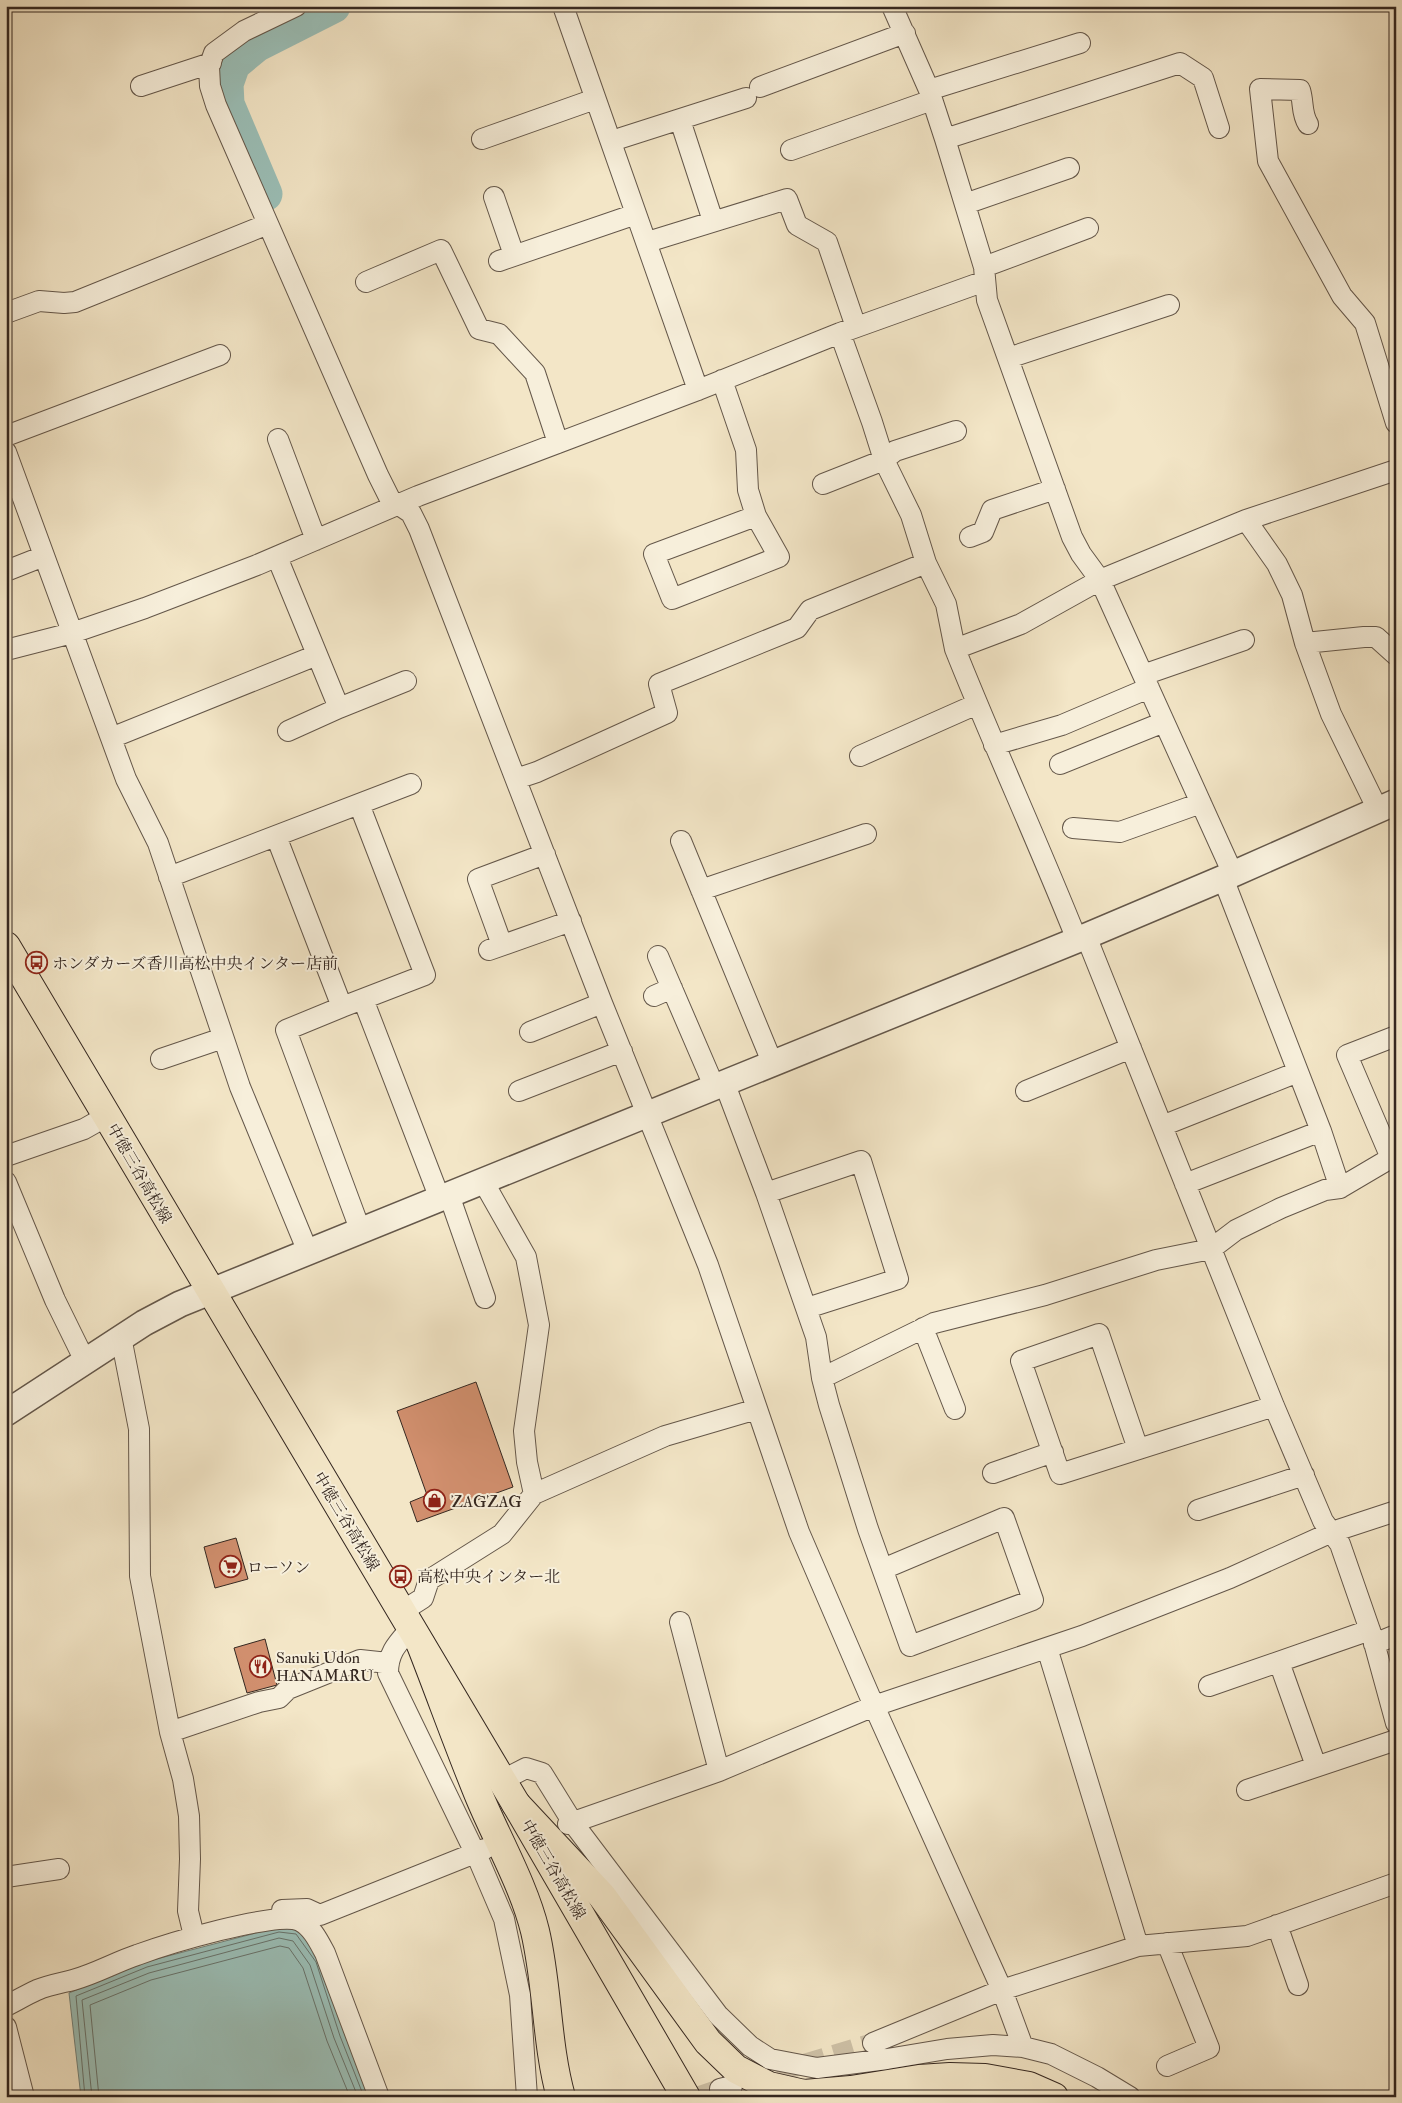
<svg xmlns="http://www.w3.org/2000/svg" width="1402" height="2103" font-family="'IM FELL Double Pica','Noto Serif JP',serif">
<style>
.water{fill:#9bbfb7;stroke:#72827b}
.lines{fill:none;stroke-linecap:round;stroke-linejoin:round}
.shore{stroke:#68736c;stroke-width:1}
.river{stroke:#9bbfb7;stroke-width:35}
.building{fill:#d18f6e;stroke:#342720}
.minor-tunnel{stroke:#cdc0a6;stroke-width:20;stroke-dasharray:20 10;stroke-linecap:butt}
.minor-casing{stroke:#64574a;stroke-width:22}
.tertiary-casing{stroke:#64574a;stroke-width:28}
.primary-casing{stroke:#342720;stroke-width:30}
.motorway-casing{stroke:#342720;stroke-width:30}
.minor{stroke:#f7efdb;stroke-width:20}
.tertiary{stroke:#f7efdb;stroke-width:25}
.primary{stroke:#f3e6c7;stroke-width:28}
.motorway{stroke:#f3e6c7;stroke-width:28}
.labels{text-anchor:middle;stroke-width:4;stroke-linejoin:round;paint-order:stroke}
.poi-label{font-size:16px;fill:#342720;stroke:#f7efdb;text-anchor:start}
.street-label{font-size:16px;fill:#342720;stroke:#f7efdb}
</style>
<rect width="100%" height="100%" fill="#f3e6c7"/>
<filter id="stains"><feTurbulence type="fractalNoise" baseFrequency=".004" numOctaves="4"/><feColorMatrix values="0 0 0 0 .2 0 0 0 0 .09 0 0 0 0 .02 0 0 0 .5 -.17"/></filter>
<radialGradient id="worn" r=".72"><stop offset=".6" stop-color="#630" stop-opacity="0"/><stop offset="1" stop-color="#630" stop-opacity=".3"/></radialGradient>
<!-- water -->
<path class="water" d="M279,1927L298,1929L320,1960L345,2035L370,2097H81L69,1993L145,1962Z"/>
<g class="lines">
<!-- shore -->
<path class="shore" d="M85,2097L76,1996L147,1967L279,1932L296,1934L316,1962L340,2036L364,2097
M92,2097L82,2000L149,1973L279,1938L293,1941L310,1965L334,2038L358,2097
M99,2097L90,2005L151,1980L280,1946L289,1948L303,1968L327,2041L350,2097"/>
<!-- river -->
<path class="river" d="M265,194L227,104L226,84L233,64L256,45L333,6"/>
</g>
<!-- building -->
<path class="building" d="M476,1382L513,1487L417,1522L410,1502L427,1495L397,1411Z
M236,1538L248,1579L215,1588L204,1547Z
M265,1639L277,1685L247,1693L234,1648Z"/>
<g class="lines">
<!-- minor-tunnel -->
<path class="minor-tunnel" d="M748,2081L873,2043
M697,2097L720,2089"/>
<defs>
<path id="minor" d="M296,6L244,31L214,53L209,67L210,86L216,105L378,475L390,499L411,513L419,529L602,1003L708,1265L799,1532L874,1706L1002,1990L1023,2047
M563,6L698,390
M892,6L929,90L945,139L984,267L987,300L1072,537L1081,554L1100,580L1233,874
M141,86L211,63
M760,87L905,33
M929,90L1080,43
M680,120L713,221
M1308,124C1301,113 1304,103 1300,90L1260,89L1268,161L1342,296L1365,323L1396,423
M621,138L746,98
M482,139L595,99
M945,139L1180,63L1203,78L1219,128
M791,150L932,100
M494,197L514,255
M965,204L1069,168
M654,240L787,199L797,225L827,242L856,327
M499,261L636,214
M984,267L1088,228
M366,282L441,250L479,329L499,334L535,373L558,443
M6,313L39,301L64,303L75,302L268,224
M840,333L872,422L884,460L911,515L926,563L946,604L955,649
M1008,358L1169,305
M722,380L746,450L748,490L756,516L779,557L672,599L654,554L756,516
M6,436L220,355
M278,439L316,540
M6,452L126,779L158,843L240,1087L308,1252
M823,484L884,460L895,451L956,431
M1246,520L1277,564L1292,595L1305,643L1331,714L1378,810
M970,537L983,532L992,510L1055,489
M277,557L339,708L406,681
M6,571L44,556
M1305,643L1364,637H1376L1396,655
M6,650L72,633L145,608L257,565L418,496L698,390L840,333L985,281
M1143,675L1244,640
M288,731L339,708
M111,738L317,655
M994,745L1062,725L1149,688
M860,756L977,704
M1060,764L1164,722
M516,779L537,772L667,713L659,684L797,628L810,610L926,563
M1073,828L1120,832L1201,803
M276,836L342,1007L425,975L359,804
M681,841L772,1062
M169,877L411,784
M1223,878L1321,1131L1340,1188
M701,890L866,834
M1086,936L1274,1406L1323,1521L1340,1544L1373,1639L1396,1723
M1077,940C1038,842 994,747 955,649L1021,624L1100,580L1246,520L1396,470
M502,945L478,879L545,854
M489,950L571,921
M658,956L714,1086
M654,996L672,988
M363,999L440,1199
M342,1007L286,1030L361,1232
M530,1032L602,1003
M161,1059L223,1038
M724,1082L766,1193L816,1337L822,1378L829,1405L868,1529L910,1646L1033,1600L1004,1518L883,1569
M519,1091L622,1051
M1026,1091L1131,1048
M1162,1126L1298,1072
M6,1156L84,1129L107,1116
M1391,1158L1347,1055L1396,1036
M6,1182L55,1300L85,1361
M1185,1184L1321,1131
M766,1193L861,1161L898,1279L807,1308
M449,1195L485,1298
M923,1328L955,1409
M121,1337L139,1429L140,1576L170,1732
M822,1378L934,1323L1045,1295L1156,1260L1211,1249L1236,1230L1281,1208L1325,1190L1340,1188L1396,1155
M1138,1449L1099,1334L1021,1361L1060,1474L1274,1406
M993,1473L1053,1452
M534,1494L665,1436L757,1409
M1198,1510L1304,1475
M401,1612L423,1598L429,1580L502,1534L534,1494L527,1462L524,1431L539,1325L526,1257L483,1181
M680,1622L719,1771
M411,1628C398,1643 388,1652 388,1673L480,1863L504,1919L520,1995L527,2097
M1374,1644L1396,1635
M1047,1648L1138,1946
M1279,1662L1316,1766
M1209,1686L1370,1630
M501,1781L526,1768L542,1773L573,1823L718,2015L750,2046L770,2059L817,2068L887,2059L947,2049L993,2045L1023,2047L1051,2054L1097,2077L1130,2097
M1247,1790L1396,1740
M568,1824L719,1771L874,1706L1082,1636L1230,1578L1332,1532L1396,1511
M6,1877L59,1869
M282,1910L307,1909L320,1915L485,1849
M1277,1925L1298,1985
M194,1936L188,1911L190,1859L189,1816L183,1779L170,1732L259,1702L279,1698L288,1689L360,1660L388,1663
M1167,1943L1209,2048L1167,2066
M6,2006C16,2001 26,1995 37,1990C49,1985 61,1983 73,1980C95,1974 116,1962 137,1955C164,1945 277,1910 300,1921C312,1927 319,1942 325,1953L379,2097
M6,2027L24,2097
M873,2043L1002,1990L1138,1946L1247,1936L1396,1883
M720,2089L732,2086"/>
<path id="tertiary" d="M6,1413L144,1323L180,1304L1077,940L1233,874L1396,802"/>
<path id="primary" d="M6,946L516,1804L686,2097"/>
<path id="motorway" d="M421,1645C441,1696 459,1747 480,1798C498,1841 524,1886 535,1931C548,1986 546,2043 561,2097
M516,1804L602,1896L708,2042L736,2069L769,2086L804,2094L851,2090L919,2079L950,2077L985,2078L1029,2086L1054,2097"/>
</defs>
<!-- minor casing -->
<use href="#minor" class="minor-casing"/>
<!-- tertiary casing -->
<use href="#tertiary" class="tertiary-casing"/>
<!-- primary casing -->
<use href="#primary" class="primary-casing"/>
<!-- motorway casing -->
<use href="#motorway" class="motorway-casing"/>
<!-- minor -->
<use href="#minor" class="minor"/>
<!-- tertiary -->
<use href="#tertiary" class="tertiary"/>
<!-- primary -->
<use href="#primary" class="primary"/>
<!-- motorway -->
<use href="#motorway" class="motorway"/>
</g>
<!-- icons -->
<defs>
<symbol id="bus-ring" viewBox="-11 -11 22 22"><circle r="9.5" fill="#f7efdb" stroke="#8f2418" stroke-width="1.5"/><path d="M-5-6H5V4H4V6H2V4H-2V6H-4V4H-5ZM-3.5-4V0h7V-4ZM-3.5 1.2v1.5H-2V1.2ZM2 1.2v1.5H3.5V1.2Z" fill="#8f2418"/></symbol>
<symbol id="shop-ring" viewBox="-11 -11 22 22"><circle r="9.5" fill="#f7efdb" stroke="#8f2418" stroke-width="1.5"/><path d="M-5-2.5h2.3a2.7 3.5 0 0 1 5.4 0H5L5.5 6h-11ZM-1.5-2.5h3a1.5 2.3 0 0 0-3 0Z" fill="#8f2418"/></symbol>
<symbol id="supermarket-ring" viewBox="-11 -11 22 22"><circle r="9.5" fill="#f7efdb" stroke="#8f2418" stroke-width="1.5"/><path d="M-6-5.5h2.5l.6 2H6L4.5 2H-2.5L-4.4-4H-6ZM-1.5 3.2a1.3 1.3 0 1 0 .1 0ZM3 3.2a1.3 1.3 0 1 0 .1 0Z" fill="#8f2418"/></symbol>
<symbol id="restaurant-ring" viewBox="-11 -11 22 22"><circle r="9.5" fill="#f7efdb" stroke="#8f2418" stroke-width="1.5"/><path d="M-5-6h1v4h1v-4h1v4h1v-4h1v5L-1.5 .5V6h-2V.5L-5-1ZM5-6V6H3V1.5H1.5Q1.5-4 5-6Z" fill="#8f2418"/></symbol>
</defs>
<g fill-rule="evenodd">
<use href="#bus-ring" x="24" y="950" width="25" height="25"/>
<use href="#shop-ring" x="422" y="1488" width="25" height="25"/>
<use href="#supermarket-ring" x="218" y="1554" width="25" height="25"/>
<use href="#bus-ring" x="388" y="1564" width="25" height="25"/>
<use href="#restaurant-ring" x="248" y="1654" width="25" height="25"/>
</g>
<g class="labels">
<!-- poi labels -->
<g class="poi-label">
<text x="52" y="969">ホンダカーズ香川高松中央インター店前</text>
<text x="451" y="1507">ZAGZAG</text>
<text x="247" y="1573">ローソン</text>
<text x="417" y="1582">高松中央インター北</text>
<text x="276" y="1663">Sanuki Udon<tspan x="276" dy="18">HANAMARU</tspan></text>
</g>
<!-- street labels -->
<g class="street-label">
<text transform="translate(140 1173) rotate(60)" y="6">中徳三谷高松線</text>
<text transform="translate(347 1521) rotate(59)" y="6">中徳三谷高松線</text>
<text transform="translate(554 1869) rotate(60)" y="6">中徳三谷高松線</text>
</g>
</g>
<!-- margin -->
<rect width="1402" height="2103" fill="none" stroke="#f3e6c7" stroke-width="25"/>
<rect x="8" y="8" width="1387" height="2088" fill="none" stroke="#342720" stroke-width="2.5"/>
<rect x="12" y="12" width="1377" height="2078" fill="none" stroke="#342720"/>
<rect width="100%" height="100%" filter="url(#stains)"/>
<rect width="100%" height="100%" fill="url(#worn)"/>
</svg>
